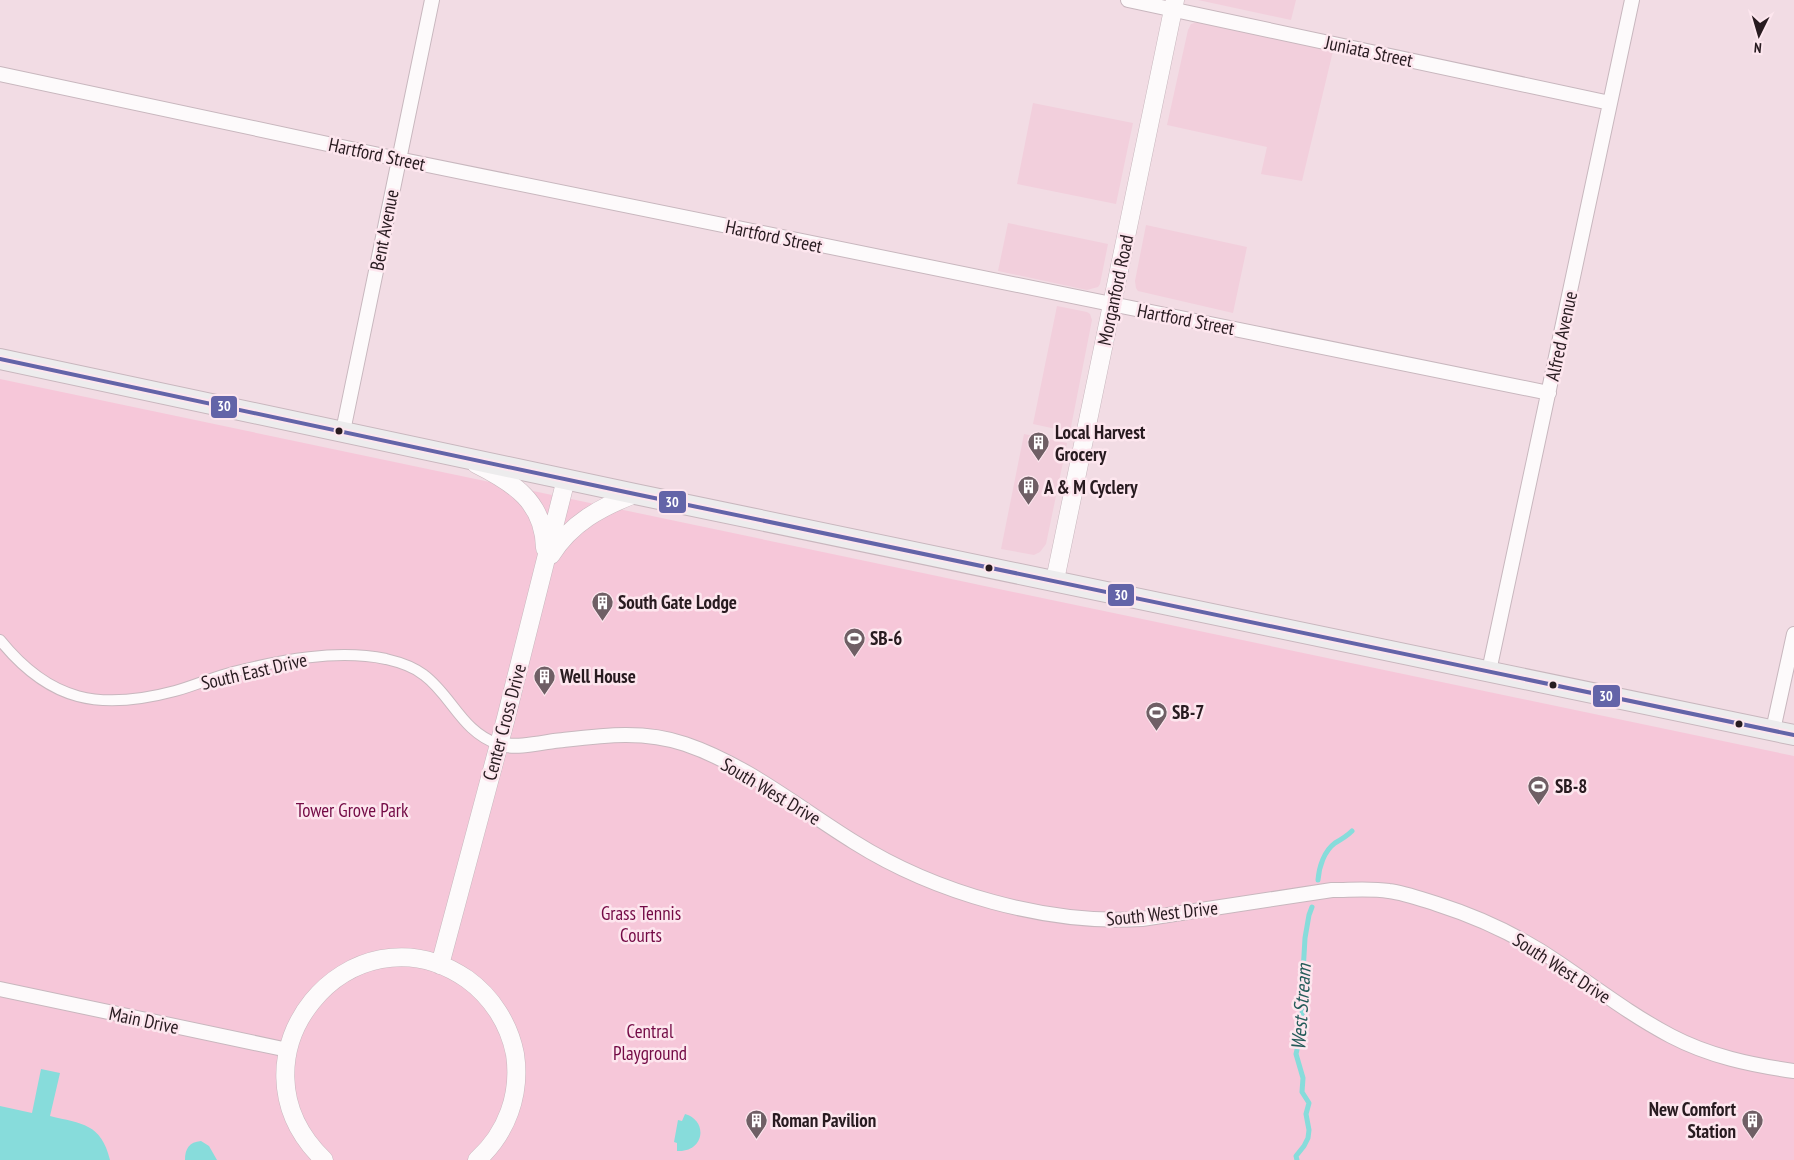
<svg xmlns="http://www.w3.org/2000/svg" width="1794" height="1160" font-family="'PT Sans Narrow',sans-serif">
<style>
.built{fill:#f2cfdc}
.green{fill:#f6c7d9}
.water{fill:#87dcdb}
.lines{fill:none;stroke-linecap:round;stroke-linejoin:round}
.stream{stroke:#87dcdb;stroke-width:5}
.pedestrian-casing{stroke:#c8b7be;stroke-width:12}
.minor-casing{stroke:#c8b7be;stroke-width:16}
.tertiary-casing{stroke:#c8b7be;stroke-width:19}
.secondary-casing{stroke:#c8b7be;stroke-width:22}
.pedestrian{stroke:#fdfafb;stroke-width:10}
.minor{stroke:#fdfafb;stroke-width:14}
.tertiary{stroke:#fdfafb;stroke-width:18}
.secondary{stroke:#edeced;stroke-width:20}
.bus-1-casing{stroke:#fde6ee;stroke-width:8}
.bus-1{stroke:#6364a8;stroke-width:4}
.bus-dot{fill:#281b20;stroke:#fde6ee;stroke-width:2}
.labels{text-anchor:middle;stroke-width:5;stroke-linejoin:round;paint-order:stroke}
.street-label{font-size:19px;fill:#281b20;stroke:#fde6ee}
.poi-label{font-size:19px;font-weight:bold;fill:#281b20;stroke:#fde6ee;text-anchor:start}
.park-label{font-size:19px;fill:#730a45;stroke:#fde6ee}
.water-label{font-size:20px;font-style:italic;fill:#245b59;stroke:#fde6ee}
.line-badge{stroke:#fde6ee;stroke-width:2}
.badge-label{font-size:14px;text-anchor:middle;font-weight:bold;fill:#fff}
</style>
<rect width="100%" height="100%" fill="#f2dce4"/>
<!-- built -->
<path class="built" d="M1198,0H1296L1291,20Z
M1197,22L1333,51L1302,181L1261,174L1267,147L1167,125L1188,30L1191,24Z
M1033,103L1133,123L1116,204L1017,184Z
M1008,223L1108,244L1100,284L1098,287L1087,290L998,271Z
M1146,225L1247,247L1233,313L1138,291L1136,288L1135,281Z
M1057,306L1087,312L1090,314L1092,320L1070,432L1033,424Z
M1024,434L1067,443L1046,544L1040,552L1034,555L1001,549Z"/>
<!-- green -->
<path class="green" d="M0,379L1794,756V1160H0Z"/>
<!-- water -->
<path class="water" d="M41,1069L60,1073L50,1116C82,1124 101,1123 110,1160H0V1106L32,1113Z
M685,1114C709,1121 704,1153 677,1151V1143L674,1142L678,1120L682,1121Z
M201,1141L209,1146L217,1160H185C185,1149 189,1142 201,1141Z"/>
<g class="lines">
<!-- stream -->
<path class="stream" d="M1318,880C1319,867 1324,851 1335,843C1342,839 1347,836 1352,831
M1297,1160L1296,1156L1304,1146L1308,1138L1309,1130L1306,1114L1309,1103L1302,1092L1303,1078L1296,1054L1302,1028V990L1305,938L1309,915L1312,907"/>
<defs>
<path id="pedestrian" d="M0,640C50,702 100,711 175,691C194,686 213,677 233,672C281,660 337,649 386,659C399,662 414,667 424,675C452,696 462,732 498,744"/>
<path id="minor" d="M1128,0L1610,103
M0,74L398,159L1549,393
M343,431L432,0
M1489,671L1632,0
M1773,730L1794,634
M498,744C517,748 535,744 554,741C598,736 642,729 685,744C747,765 799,808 854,842C935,893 1047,925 1142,919L1332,890C1351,890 1370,888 1389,891C1405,893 1421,899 1437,904C1481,918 1521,937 1559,963C1596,988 1631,1015 1671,1036C1709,1056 1751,1065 1794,1071
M0,989L288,1050"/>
<path id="tertiary" d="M476,464C514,483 544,502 545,548
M551,555C571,523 601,507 635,494
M1055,580L1175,0
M440,965L506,718L566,479
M324,1160C218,1058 351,899 467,979C492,997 509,1024 515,1054C521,1094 507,1133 477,1160"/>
<path id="secondary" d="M0,359L635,494L1794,735"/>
</defs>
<!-- pedestrian casing -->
<use href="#pedestrian" class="pedestrian-casing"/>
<!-- minor casing -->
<use href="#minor" class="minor-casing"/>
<!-- tertiary casing -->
<use href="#tertiary" class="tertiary-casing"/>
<!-- secondary casing -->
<use href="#secondary" class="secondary-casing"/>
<!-- pedestrian -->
<use href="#pedestrian" class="pedestrian"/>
<!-- minor -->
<use href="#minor" class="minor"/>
<!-- tertiary -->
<use href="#tertiary" class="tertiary"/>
<!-- secondary -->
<use href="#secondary" class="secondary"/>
<defs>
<path id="bus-1" d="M0,359L635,494L1794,735"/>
</defs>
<!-- bus-1 casing -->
<use href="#bus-1" class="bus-1-casing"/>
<!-- bus-1 -->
<use href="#bus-1" class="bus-1"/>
</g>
<!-- icons -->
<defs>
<symbol id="building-pin" viewBox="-11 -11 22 30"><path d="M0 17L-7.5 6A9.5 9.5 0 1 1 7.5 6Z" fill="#6f5f65" stroke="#fde6ee"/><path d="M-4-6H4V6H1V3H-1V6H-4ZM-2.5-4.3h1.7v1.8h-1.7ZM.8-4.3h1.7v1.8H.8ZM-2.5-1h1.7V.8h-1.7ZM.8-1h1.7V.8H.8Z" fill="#fff"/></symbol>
<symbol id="stadium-pin" viewBox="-11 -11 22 30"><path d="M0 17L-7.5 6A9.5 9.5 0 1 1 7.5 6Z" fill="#6f5f65" stroke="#fde6ee"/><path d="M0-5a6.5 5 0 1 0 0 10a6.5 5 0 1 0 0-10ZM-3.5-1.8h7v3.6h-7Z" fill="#fff"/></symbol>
</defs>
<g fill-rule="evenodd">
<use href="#building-pin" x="1026" y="430" width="25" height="34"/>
<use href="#building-pin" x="1016" y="474" width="25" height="34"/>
<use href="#building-pin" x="590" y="590" width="25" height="34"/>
<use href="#stadium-pin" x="842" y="626" width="25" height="34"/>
<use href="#building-pin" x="532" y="664" width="25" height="34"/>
<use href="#stadium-pin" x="1144" y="700" width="25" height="34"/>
<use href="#stadium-pin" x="1526" y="774" width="25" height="34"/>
<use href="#building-pin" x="744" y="1108" width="25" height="34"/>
<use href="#building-pin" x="1740" y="1108" width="25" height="34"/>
</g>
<!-- markers -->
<g class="bus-dot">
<circle cx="339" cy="431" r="4.5"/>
<circle cx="989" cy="568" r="4.5"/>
<circle cx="1553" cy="685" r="4.5"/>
<circle cx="1739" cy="724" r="4.5"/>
</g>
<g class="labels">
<!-- street labels -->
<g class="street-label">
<text transform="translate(1369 51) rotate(12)" y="7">Juniata Street</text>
<text transform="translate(377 154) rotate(12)" y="7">Hartford Street</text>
<text transform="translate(384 230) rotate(-79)" y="7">Bent Avenue</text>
<text transform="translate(774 236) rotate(12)" y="7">Hartford Street</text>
<text transform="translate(1115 290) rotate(-78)" y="7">Morganford Road</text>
<text transform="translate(1186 319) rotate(11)" y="7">Hartford Street</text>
<text transform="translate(1561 336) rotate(-78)" y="7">Alfred Avenue</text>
<text transform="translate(254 671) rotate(-13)" y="7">South East Drive</text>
<text transform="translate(504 722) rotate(-75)" y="7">Center Cross Drive</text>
<text transform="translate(771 791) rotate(31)" y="7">South West Drive</text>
<text transform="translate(1162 913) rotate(-6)" y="7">South West Drive</text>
<text transform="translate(1562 968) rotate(33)" y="7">South West Drive</text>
<text transform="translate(144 1020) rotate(12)" y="7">Main Drive</text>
</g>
<!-- poi labels -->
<g class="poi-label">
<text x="1055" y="439">Local Harvest<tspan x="1055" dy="22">Grocery</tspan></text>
<text x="1044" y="494">A &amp; M Cyclery</text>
<text x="618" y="609">South Gate Lodge</text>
<text x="870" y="645">SB-6</text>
<text x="560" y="683">Well House</text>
<text x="1172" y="719">SB-7</text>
<text x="1555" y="793">SB-8</text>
<text x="1736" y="1116" text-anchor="end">New Comfort<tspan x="1736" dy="22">Station</tspan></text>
<text x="772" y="1127">Roman Pavilion</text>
</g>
<!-- park labels -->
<g class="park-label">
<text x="352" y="817">Tower Grove Park</text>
<text x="641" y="920">Grass Tennis<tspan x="641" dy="22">Courts</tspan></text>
<text x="650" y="1038">Central<tspan x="650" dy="22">Playground</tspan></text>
</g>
<!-- water labels -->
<g class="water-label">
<text transform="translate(1301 1007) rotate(-86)" y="7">West Stream</text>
</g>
</g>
<g class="line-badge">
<rect x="210" y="395" width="28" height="24" rx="5" fill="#6364a8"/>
<rect x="658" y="490" width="29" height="24" rx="5" fill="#6364a8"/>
<rect x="1107" y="583" width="28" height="24" rx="5" fill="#6364a8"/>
<rect x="1592" y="684" width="29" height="24" rx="5" fill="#6364a8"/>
</g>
<g class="badge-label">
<text x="224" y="411">30</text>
<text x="672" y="507">30</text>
<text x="1121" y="600">30</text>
<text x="1606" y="701">30</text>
</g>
<!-- north arrow -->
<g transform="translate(1759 35) rotate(185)" stroke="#fde6ee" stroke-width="4" paint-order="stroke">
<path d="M0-4L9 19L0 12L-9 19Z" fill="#281b20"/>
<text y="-8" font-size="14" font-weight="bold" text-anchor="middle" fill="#281b20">N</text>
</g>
</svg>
